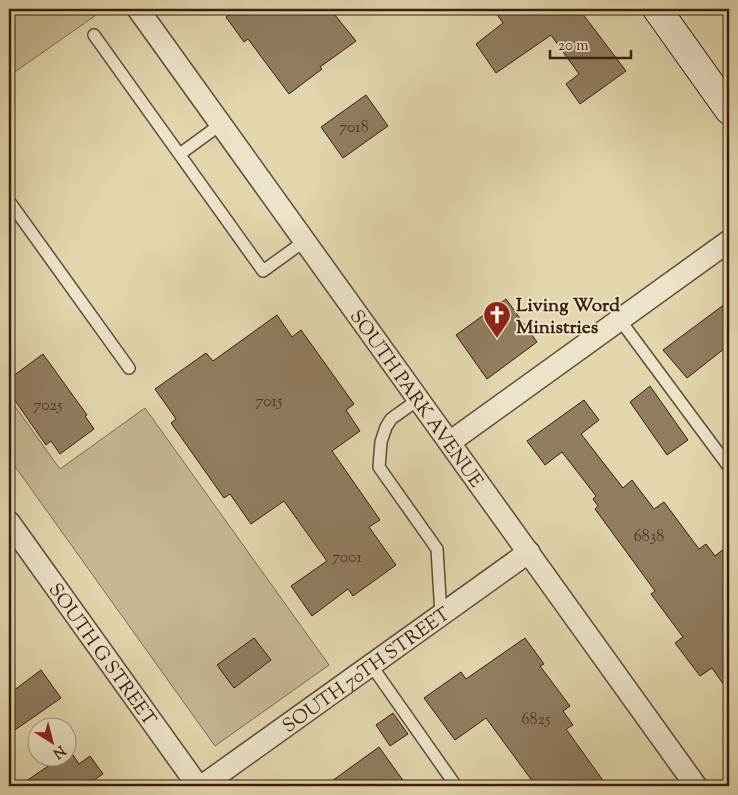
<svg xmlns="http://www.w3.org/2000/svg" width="738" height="795" font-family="'Sorts Mill Goudy',serif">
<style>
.green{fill:#c5b792;stroke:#7f6a50}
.building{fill:#917d60;stroke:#391d0d}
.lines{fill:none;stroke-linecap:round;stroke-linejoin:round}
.lane-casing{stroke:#634b35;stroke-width:14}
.street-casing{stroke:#634b35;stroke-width:24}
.secondary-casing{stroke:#391d0d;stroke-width:30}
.lane{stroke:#ece4ca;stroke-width:11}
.street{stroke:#ece4ca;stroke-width:21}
.secondary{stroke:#ece4ca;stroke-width:28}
.labels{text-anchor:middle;stroke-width:4;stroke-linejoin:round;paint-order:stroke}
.number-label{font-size:16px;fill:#4f3522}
.poi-label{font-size:19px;font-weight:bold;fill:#391d0d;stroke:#ece4ca;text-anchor:start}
.street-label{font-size:19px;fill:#391d0d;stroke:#ece4ca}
</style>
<rect width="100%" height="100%" fill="#e2d6ad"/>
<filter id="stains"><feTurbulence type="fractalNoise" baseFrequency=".004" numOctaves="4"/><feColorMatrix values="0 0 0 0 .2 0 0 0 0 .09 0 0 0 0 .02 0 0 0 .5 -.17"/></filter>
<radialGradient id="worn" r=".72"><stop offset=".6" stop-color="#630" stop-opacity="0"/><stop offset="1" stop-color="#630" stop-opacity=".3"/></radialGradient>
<!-- green -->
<path class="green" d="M9,9H96L99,13L9,76Z
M9,398L60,469L145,408L329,665L215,746L9,458Z"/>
<!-- building -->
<path class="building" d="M238,9H330L356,41L320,67L322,69L289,94L248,39L244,42L226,17Z
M493,9H579L626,71L580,104L566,84L579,74L551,35L496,73L476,44L503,23Z
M366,95L388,126L343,158L321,127Z
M506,299L537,342L487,379L456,335Z
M729,301V345L687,378L663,350Z
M277,315L292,337L301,330L354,404L346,410L360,431L332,451L380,520L369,527L396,565L353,596L348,589L312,616L291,586L327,561L284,501L251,524L230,494L224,498L171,423L176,419L155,389L206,353L213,361Z
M43,354L87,415L85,416L94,429L60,454L51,441L46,445L9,392V379Z
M650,386L688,440L667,455L630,402Z
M584,400L599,420L581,434L623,488L632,480L654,509L664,502L699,549L706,544L715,556L729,545V692L712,668L700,676L675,643L683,637L651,594L655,591L595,509L598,506L593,499L596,496L562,452L545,465L527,441Z
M254,638L271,660L234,688L217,665Z
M525,638L544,664L540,666L570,706L563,711L573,725L566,729L607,786H536L486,718L455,740L424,698L461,672L466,679Z
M41,670L61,698L9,734V694Z
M393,713L408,734L390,746L376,725Z
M379,747L407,786H325Z
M68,755H73L79,764L90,756L103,774L91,782L94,786H19L60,758H68Z"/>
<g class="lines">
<defs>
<path id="lane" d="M94,35L263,271L306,240
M180,154L221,124
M9,201L129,368
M620,320L729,467
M419,399L391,419L386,427L381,442L379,467L437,549L441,615
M371,665L456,786"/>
<g id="street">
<path id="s1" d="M138,9L696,786"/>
<path d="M450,442L729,241"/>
<path id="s2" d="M9,522L198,786"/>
<path id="s3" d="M202,786L529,552"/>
</g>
<path id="secondary" d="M657,9L729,110"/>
</defs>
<!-- lane casing -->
<use href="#lane" class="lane-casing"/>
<!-- street casing -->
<use href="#street" class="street-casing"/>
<!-- secondary casing -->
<use href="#secondary" class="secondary-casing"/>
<!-- lane -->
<use href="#lane" class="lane"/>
<!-- street -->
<use href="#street" class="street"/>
<!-- secondary -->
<use href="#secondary" class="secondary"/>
</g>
<!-- icons -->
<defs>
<symbol id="church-pin" viewBox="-11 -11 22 30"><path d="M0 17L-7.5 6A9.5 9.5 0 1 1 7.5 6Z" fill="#8f2418" stroke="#ece4ca"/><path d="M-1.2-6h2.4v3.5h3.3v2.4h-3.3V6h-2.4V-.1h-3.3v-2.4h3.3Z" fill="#fff"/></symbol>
</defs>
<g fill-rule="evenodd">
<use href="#church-pin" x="481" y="299" width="32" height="43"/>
</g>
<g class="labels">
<!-- number labels -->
<g class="number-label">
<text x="354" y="132">7018</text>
<text x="269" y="406">7015</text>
<text x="48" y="410">7025</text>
<text x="649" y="541">6838</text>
<text x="347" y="562">7001</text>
<text x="536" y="724">6825</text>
</g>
<!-- poi labels -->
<g class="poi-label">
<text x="516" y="311">Living Word<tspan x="516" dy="22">Ministries</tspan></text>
</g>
<!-- street labels -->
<g class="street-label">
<text dy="7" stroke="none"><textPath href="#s1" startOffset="479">SOUTH PARK AVENUE</textPath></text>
<text dy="7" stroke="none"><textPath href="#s2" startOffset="162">SOUTH G STREET</textPath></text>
<text dy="7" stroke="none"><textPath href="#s3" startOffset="201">SOUTH 70TH STREET</textPath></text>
</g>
</g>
<!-- margin -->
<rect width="738" height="795" fill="none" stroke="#e2d6ad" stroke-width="30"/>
<rect x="10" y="10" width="718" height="775" fill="none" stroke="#391d0d" stroke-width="2.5"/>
<rect x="15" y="15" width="708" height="765" fill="none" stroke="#391d0d"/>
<!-- north arrow -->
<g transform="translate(52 742) rotate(144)"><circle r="24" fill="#ece4ca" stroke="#a4947e"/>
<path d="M0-4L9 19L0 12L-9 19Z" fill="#8f2418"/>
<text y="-8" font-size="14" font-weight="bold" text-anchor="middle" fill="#391d0d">N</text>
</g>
<!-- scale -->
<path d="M550 50v8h81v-8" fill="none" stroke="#391d0d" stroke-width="2.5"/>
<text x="558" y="50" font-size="15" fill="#391d0d" stroke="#ece4ca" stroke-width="4" paint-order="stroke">20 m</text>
<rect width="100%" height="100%" filter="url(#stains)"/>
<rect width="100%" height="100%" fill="url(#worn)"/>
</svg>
